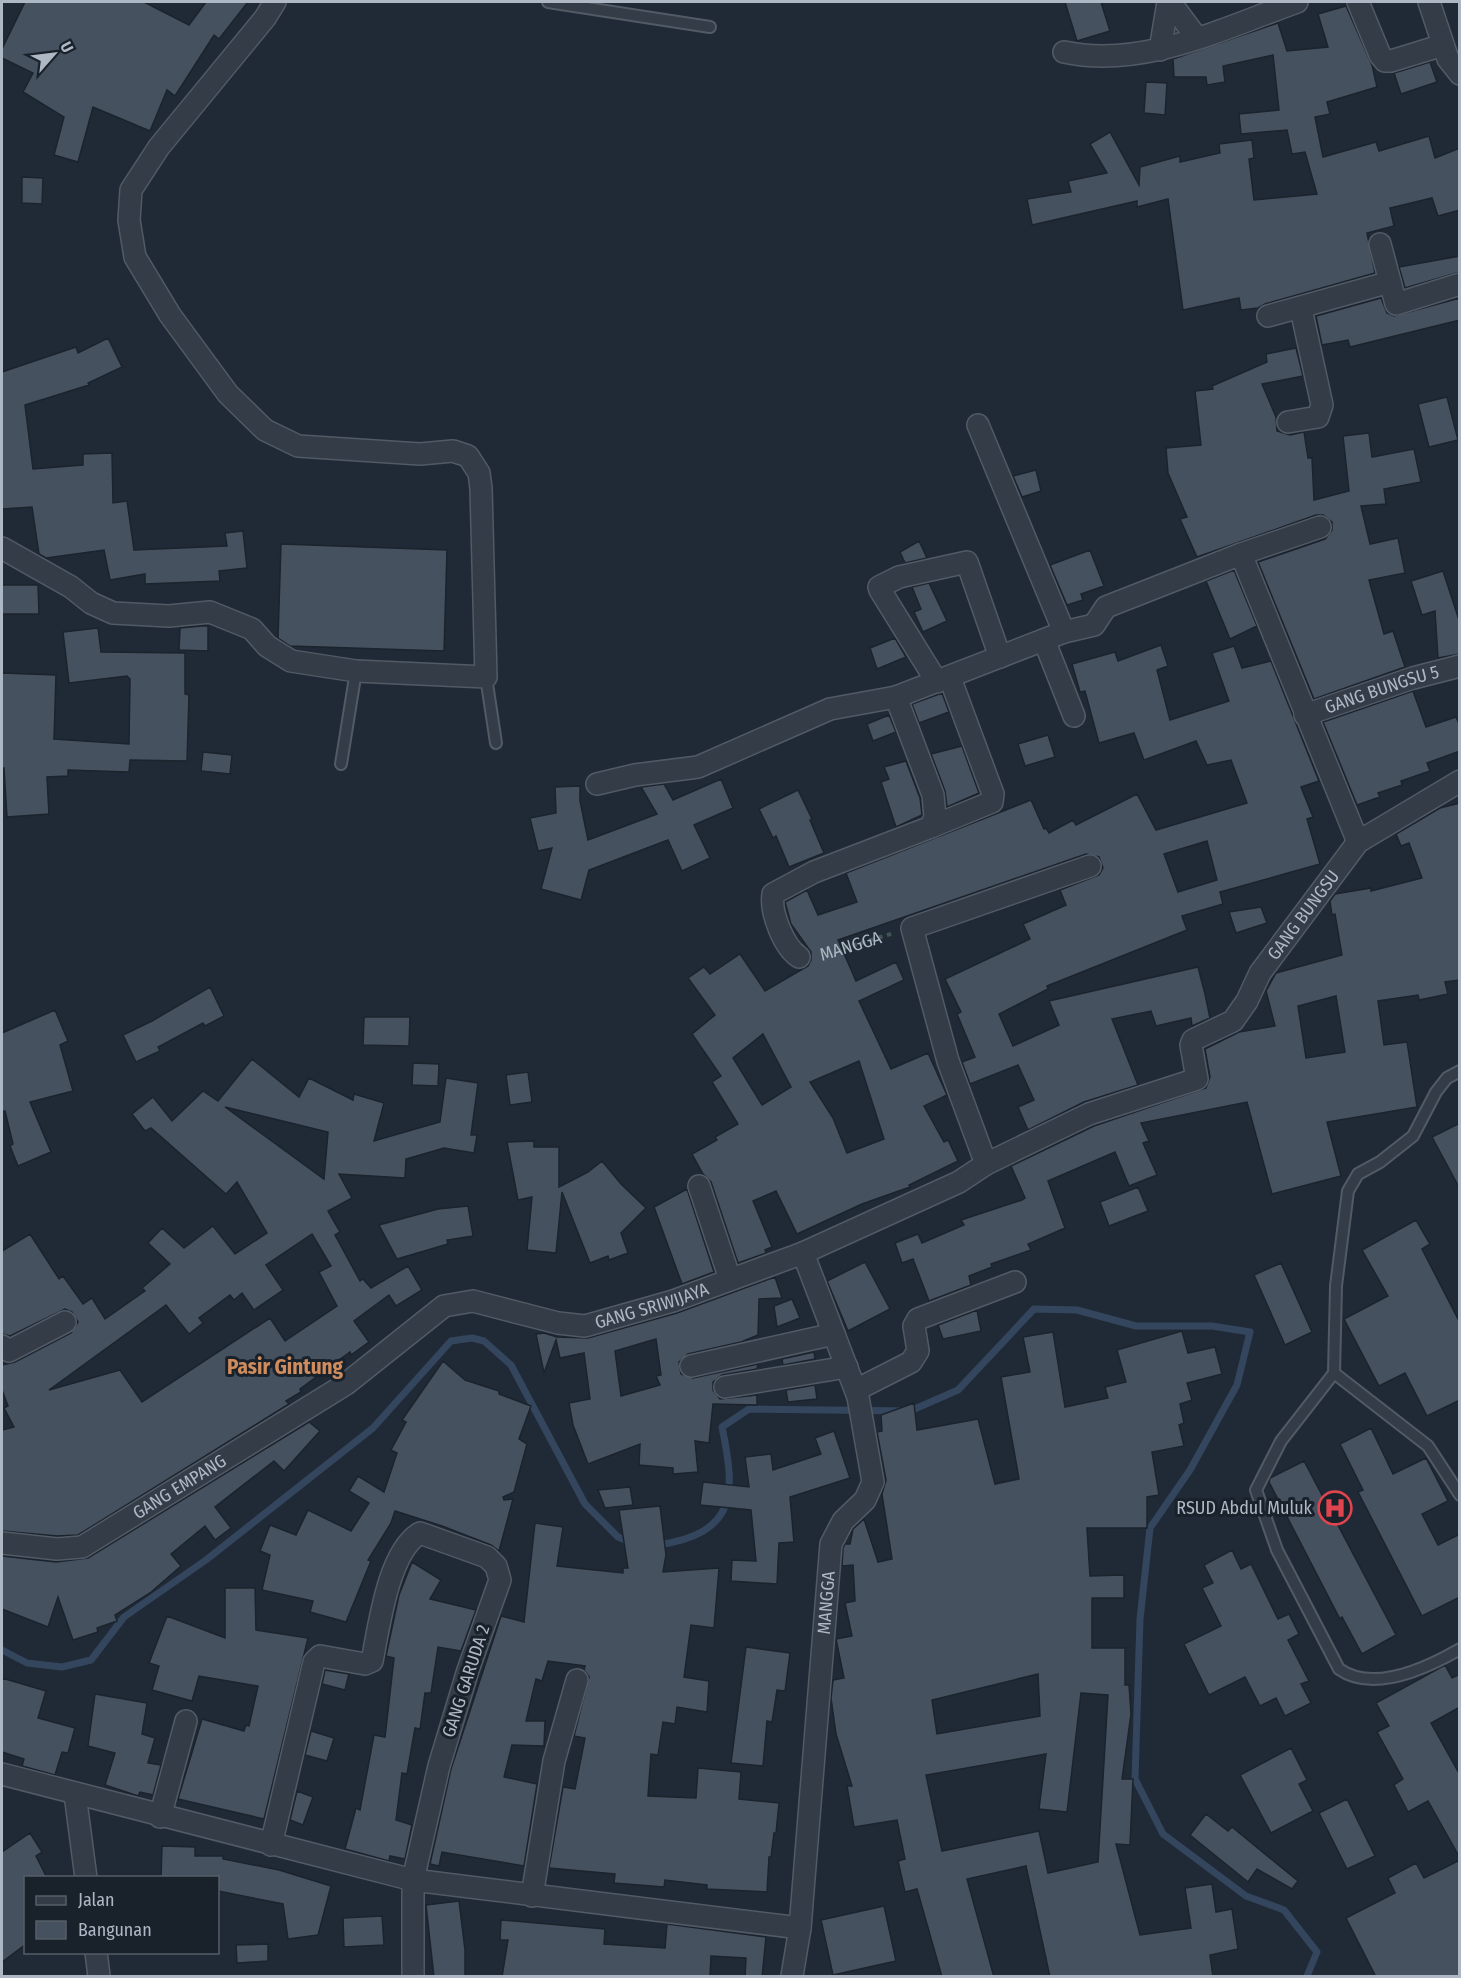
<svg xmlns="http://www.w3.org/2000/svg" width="1461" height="1978" font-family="'Fira Sans Condensed',sans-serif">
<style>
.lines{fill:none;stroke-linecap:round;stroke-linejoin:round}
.stream{stroke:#34465d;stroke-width:7}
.building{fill:#465160;stroke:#1b232d;stroke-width:1.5;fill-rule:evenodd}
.lane-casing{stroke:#515a65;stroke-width:14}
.street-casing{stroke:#515a65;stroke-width:24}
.path{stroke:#405355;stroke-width:4;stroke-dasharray:4.5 4.5;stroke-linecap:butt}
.lane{stroke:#343c47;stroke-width:10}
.street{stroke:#343c47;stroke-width:21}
.labels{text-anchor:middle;stroke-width:6;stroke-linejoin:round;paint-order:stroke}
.street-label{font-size:18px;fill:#aeb7c4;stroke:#19212b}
.poi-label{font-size:18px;fill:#aeb7c4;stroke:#19212b;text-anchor:end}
.quarter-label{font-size:21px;font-weight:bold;fill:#d08c5d;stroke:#19212b}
</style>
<rect width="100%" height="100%" fill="#202a36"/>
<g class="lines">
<!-- stream -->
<path class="stream" d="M658,1545C737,1533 736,1494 722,1427L749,1409L910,1411L958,1390L1034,1309L1077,1310L1136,1326H1212L1250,1332L1237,1385L1190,1470L1150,1528L1140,1619L1135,1779L1163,1834L1246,1896L1284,1910L1317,1952L1307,1976
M2,1650L27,1663L62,1667L91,1660L124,1617L206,1560L373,1428L451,1341L472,1338L484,1341L511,1365L585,1504L618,1537L630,1542"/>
</g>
<!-- building -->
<path class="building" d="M25,2H144L189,25L206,2H248L219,39L214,35L175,96L167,90L150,131L93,107L78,162L54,155L64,117L23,92L33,73L2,58V49Z
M1065,2H1101L1110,31L1077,41Z
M1346,6L1372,65L1377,87L1327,102L1330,114L1315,117L1323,157L1376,142L1379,151L1429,136L1435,158L1460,148V210L1438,216L1432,198L1390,208L1394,226L1367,233L1375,273L1265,304L1258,308L1241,310L1239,298L1183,310L1168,199L1137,207V201L1032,225L1027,199L1071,192L1068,181L1107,173L1090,144L1110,132L1139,185L1140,167L1180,156V162L1220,153L1219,144L1252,140L1254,158L1249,159L1254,200L1317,194L1305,152L1292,154L1287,130L1241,134L1239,114L1279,110L1273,55L1223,66L1225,82L1207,85L1206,77H1174L1173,59L1278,23L1287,51L1328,47L1318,14Z
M1430,62L1437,82L1401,94L1394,73Z
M1146,82L1167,83L1165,115L1144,113Z
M22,177L43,178L42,204L22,203Z
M1460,256V272L1405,288L1399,267Z
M1381,298L1387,313L1394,316L1460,298V320L1350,347L1348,340L1322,345L1316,316Z
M108,338L122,367L88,383L89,385L25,405L33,469L83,465V454L112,453L113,503L127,501L134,550L227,546L225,533L243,531L247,568L219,571L220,581L145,584V574L110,580L104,550L46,558L39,554L32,507L2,509V372L76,347L78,353Z
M1296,348L1303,376L1262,384L1276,417L1277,431L1290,435L1304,432L1308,458H1312L1314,500L1349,491L1343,436L1369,433L1372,457L1414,449L1421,482L1384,489L1386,504L1361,506L1370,544L1398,538L1405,573L1369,580L1384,634L1393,631L1405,667L1314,699L1258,562L1325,539L1332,530V522L1323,515H1316L1197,557L1180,519L1187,517L1168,473L1166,448L1201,445L1195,391L1213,389L1212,386L1267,362L1266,354Z
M1447,397L1458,440L1429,447L1418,404Z
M1036,470L1041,491L1022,497L1013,476Z
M919,541L927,558L905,563L900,552Z
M281,544L447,550L444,651L290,646L278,638Z
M1090,550L1104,586L1081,594L1083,600L1067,605L1050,565Z
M1234,570L1257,626L1230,639L1206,581Z
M1443,571L1460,623V654L1438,658L1435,611L1422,615L1411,581Z
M929,583L947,621L923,632L914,612L921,609L912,587Z
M2,585H38L39,614H2Z
M201,626H208V651L179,650L180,628Z
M98,628L101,652L185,653V694L189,695L187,761L130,760L129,772L68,770V776L47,777L49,814L7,817L4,768H2V673L56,675L54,739L129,744L130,679L127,676L69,683L63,632Z
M895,638L906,657L877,669L870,648Z
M1161,645L1168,666L1157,670L1170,720L1229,701L1212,653L1234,646L1242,668L1271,661L1319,781L1301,787L1313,817L1307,819L1320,864L1220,892L1223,904L1182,916L1187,930L1047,986L1048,989L999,1014L1013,1046L1059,1025L1049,1001L1198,967L1205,994L1210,1018L1192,1026L1191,1018L1156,1026L1151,1011L1112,1019L1138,1085L1084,1102L1028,1130L1018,1107L1034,1100L1018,1065L970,1084L962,1062L975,1057L957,1014L961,1012L945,979L1030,939L1023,924L1066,905L1060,890L1099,875L1103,868L1099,857L1086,854L838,940L856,981L896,962L904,980L859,1001L891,1069L928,1053L947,1095L924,1106L944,1142L948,1140L958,1161L909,1185L910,1187L862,1204L797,1234L776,1191L753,1201L772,1247L765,1250L766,1253L738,1263L711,1182L703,1174L692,1154L717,1140L715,1137L738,1124L712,1082L721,1076L692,1034L715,1015L688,978L704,967L710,974L740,954L765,991L808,966L811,960V952L791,924L785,902L807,890L818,915L857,902L846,873L1031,800L1044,829L1046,828L1049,833L1073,820L1076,825L1137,794L1156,830L1247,803L1231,760L1207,765L1196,741L1144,760L1134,733L1099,743L1085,691L1080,692L1072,664L1115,652L1118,661ZM1207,841L1217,880L1178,892L1164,854ZM763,1034L791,1087L762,1105L733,1058ZM859,1061L884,1139L847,1153L833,1118L810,1082Z
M1413,691L1426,727L1456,717L1460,726V751L1427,763L1430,771L1401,781L1402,785L1378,793L1380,797L1357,805L1323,722Z
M942,693L949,712L919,723L912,704Z
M889,715L896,732L873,741L867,724Z
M1048,735L1055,757L1025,766L1018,744Z
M962,746L979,793L947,807L945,791L931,754Z
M203,752L232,755L230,774L201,771Z
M906,761L920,798L922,815L896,827L881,782L889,779L884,767Z
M721,779L733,808L694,825L710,858L682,871L668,840L589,870L581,900L541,889L552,848L538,851L530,818L556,813L555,787L580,786V801L588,840L657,814L641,787L664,784L673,800Z
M798,790L812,819L810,820L824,853L789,867L776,836L773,838L759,809Z
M1460,803V980L1445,982L1448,994L1419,1000L1418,995L1378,1001L1384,1045L1407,1042L1417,1107L1327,1122L1341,1176L1272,1194L1247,1102L1141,1123L1149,1141L1143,1143L1157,1175L1129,1186L1115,1152L1048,1181L1065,1228L1028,1244L1031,1250L991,1264L992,1267L969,1276L971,1285L929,1301L913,1259L902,1263L895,1243L918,1234L922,1243L964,1225L961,1220L1022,1200L1025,1198L1011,1166L1094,1126L1206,1088L1210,1077L1205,1049L1239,1032L1275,1026L1266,991L1276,973L1342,955L1335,914L1332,915L1330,901L1335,894L1371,888V891L1422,878L1409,843L1401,846L1396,834L1440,808ZM1336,996L1345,1052L1306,1058L1298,1006Z
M1261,907L1267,923L1236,933L1229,912Z
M210,987L224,1016L205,1026L203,1023L158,1047L160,1051L136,1062L123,1035L152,1021Z
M55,1010L68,1041L60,1045L73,1091L30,1102L51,1152L18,1166L10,1146L13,1144L5,1111L2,1112V1033Z
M364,1017H410L409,1046L363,1045Z
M252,1059L299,1097L309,1078L353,1100L354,1094L384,1103L374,1141L440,1122L446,1078L478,1083L471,1135H477L474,1153L444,1148L406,1159L405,1178L339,1174L352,1198L328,1211L340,1232L335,1235L360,1281L363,1279L371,1288L408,1266L422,1290L396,1306L389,1295L354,1321L369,1342L351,1355L350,1352L300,1389L301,1392L286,1401L289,1404L78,1535L57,1536L2,1531V1430L14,1427L4,1408L8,1406L2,1390V1365L15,1362L71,1333L78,1322L72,1312L65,1309L10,1336L2,1334V1251L30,1234L59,1279L63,1276L83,1304L92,1298L105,1319L145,1291L142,1288L170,1264L148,1243L162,1228L184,1248L213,1226L235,1254L267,1233L237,1182L226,1194L151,1128L145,1131L132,1114L153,1097L172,1121L203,1091L218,1101ZM225,1107L328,1132L324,1179ZM312,1234L331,1266L319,1272L337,1306L285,1341L270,1318L142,1402L120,1370L49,1390L166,1305L189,1334L203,1323L199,1318L230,1295L234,1300L242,1293L254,1310L283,1290L266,1265Z
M413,1063L439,1064L438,1086L412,1085Z
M528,1072L532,1102L510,1105L506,1075Z
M1460,1123V1189L1432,1137Z
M534,1141V1147H559V1187L588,1172L602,1161L621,1184L646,1208L621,1233L628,1253L609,1260L608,1256L590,1263L562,1192L556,1253L527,1250L532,1197L518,1200L507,1142Z
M1138,1187L1148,1211L1109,1226L1100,1202Z
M687,1189L714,1272L682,1284L654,1207Z
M468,1206L473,1236L447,1240L448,1244L397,1259L379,1225L438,1209Z
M1416,1220L1430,1244L1422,1249L1460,1323V1400L1427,1416L1405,1373L1379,1386L1344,1319L1388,1296L1362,1250Z
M865,1262L890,1309L848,1331L827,1281Z
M1281,1263L1312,1332L1285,1345L1254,1275Z
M775,1277L782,1298L759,1299L758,1335L741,1342L688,1354L679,1362L681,1374L693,1378L758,1364L757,1369L722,1375L713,1382V1390L720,1399L757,1395V1405L713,1404L709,1443L695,1441L698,1472L673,1474V1468L639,1465L640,1444L588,1464L573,1425L569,1403L590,1399L584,1353L560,1358L556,1340L544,1373L536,1334L544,1333L557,1337L588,1338L677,1313ZM656,1339L661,1375L656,1376L660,1385L621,1396L615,1351Z
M792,1299L800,1318L777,1327L774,1306Z
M977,1310L981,1331L943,1339L938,1325Z
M1182,1331L1188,1353L1215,1347L1222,1374L1187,1383L1192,1400L1180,1404L1184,1423L1179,1425L1184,1446L1152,1452L1159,1495L1147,1497V1528H1087L1090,1576L1124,1575V1598H1092V1648H1125V1685H1129L1131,1714L1122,1779H1133L1130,1845L1116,1844L1140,1935L1191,1928L1185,1888L1212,1884L1216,1912L1232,1909L1238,1949L1210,1955L1213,1977H1050L1026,1866L967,1879L994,1977H942L917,1889L905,1892L898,1861L905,1859L897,1820L854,1827L847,1786H852L836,1734L831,1698L833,1680L844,1678L836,1639L852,1636L845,1603L855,1601L853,1565L842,1566L843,1548L845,1544H850L853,1529L864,1519L878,1562L892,1559L882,1494L886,1480L877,1432L882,1431L881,1415L914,1403L917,1430L978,1419L995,1484L1019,1479L1001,1377L1030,1372L1023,1337L1053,1332L1065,1407L1108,1398L1105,1387L1126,1382L1117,1350ZM1038,1674L1040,1716L937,1734L932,1700ZM1081,1693L1108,1695L1098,1862L1048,1873L1039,1831L942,1851L926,1775L1046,1754L1039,1809L1067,1812Z
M814,1352L815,1359L783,1365L782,1359Z
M443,1361L465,1380L499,1391V1394L531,1406L519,1439L527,1444L514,1492L503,1497L504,1500L513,1499L499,1551L491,1545L442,1526L395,1511L391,1523L368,1560L371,1561L346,1622L310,1612L313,1601L262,1590L270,1555L260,1551L270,1525L296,1535L308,1510L351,1531L369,1503L349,1491L358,1476L384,1492L397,1453L391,1450L406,1422L402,1420Z
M815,1385L817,1399L788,1402L786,1390Z
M309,1422L320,1431L284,1471L274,1461L215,1507L231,1528L215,1540L205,1526L171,1554L181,1566L150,1593L115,1615L117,1621L97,1628L98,1632L73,1640L58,1597L48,1627L2,1609V1556L56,1562L88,1558Z
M1371,1428L1393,1474L1426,1458L1448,1501L1422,1514L1438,1545L1460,1534V1597L1422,1616L1358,1492L1363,1490L1340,1444Z
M834,1431L850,1478L790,1497L794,1542L779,1543L777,1584L731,1581L732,1560L756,1561L751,1510L700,1505L703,1482L749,1487L745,1457L771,1454L773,1470L821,1454L815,1438Z
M1304,1461L1396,1635L1362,1654L1342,1617L1340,1619L1269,1482L1270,1478Z
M630,1487L633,1505L605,1508L598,1490Z
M660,1506L666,1555L663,1572L719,1568L714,1628L691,1625L684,1677L709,1681L707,1712L677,1707L675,1724L663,1722L658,1755L651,1754L648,1796L696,1798L698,1768L741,1772L739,1799L779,1803L776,1833H774L771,1857H769L767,1892L707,1889V1885L665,1880L664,1887L614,1883L615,1874L549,1868L563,1787L575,1789L585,1738L574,1736L589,1677L584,1670L585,1666L548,1661L542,1681L536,1679L526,1721H545L544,1746L512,1745L504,1777L537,1784L524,1866L442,1852L439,1866L430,1864L451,1769L501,1616L524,1622L535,1523L563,1527L557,1566L623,1573V1568H628L619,1510Z
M1232,1550L1241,1569L1251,1564L1278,1619L1289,1614L1299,1634L1288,1640L1309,1681L1301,1684L1311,1703L1285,1716L1276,1698L1260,1706L1245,1677L1209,1695L1184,1644L1221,1626L1202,1588L1213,1583L1204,1565Z
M412,1562L441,1580L430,1599L476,1610L461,1651L438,1647L431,1693H425L420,1729L415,1728L407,1774L402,1773L396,1820L412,1825L405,1859L390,1856L389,1861L345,1849L356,1808L360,1810L374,1735L385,1737L394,1658L386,1656L399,1595Z
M225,1588H255L256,1630L308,1638L264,1819L178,1799L202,1719L244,1731L246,1725L249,1726L258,1686L199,1676L192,1701L152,1690L159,1666L149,1663L167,1616L225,1638Z
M746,1647L790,1653L785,1691L777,1690L772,1722L767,1721L763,1766L731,1763Z
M1445,1665L1452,1678L1460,1674V1707L1431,1723L1460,1775V1858L1428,1801L1408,1812L1394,1785L1403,1779L1377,1732L1389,1726L1376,1703Z
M325,1670L349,1674L345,1690L322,1684Z
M2,1678L46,1691L38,1718L75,1728L68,1753L62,1752L55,1775L22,1766L24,1759L2,1752Z
M95,1694L147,1703L142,1734L155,1738L148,1763L161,1765L153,1795L140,1792L138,1796L105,1785L115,1753L88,1746Z
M311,1731L334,1738L327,1761L305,1755Z
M1291,1748L1307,1780L1299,1784L1313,1811L1271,1833L1240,1775Z
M297,1791L313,1797L303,1825L290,1820Z
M1347,1799L1375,1856L1347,1869L1319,1813Z
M1206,1814L1228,1831L1232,1827L1298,1881L1292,1889L1257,1869L1248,1882L1190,1835Z
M30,1833L42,1852L36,1856L47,1878H26V1944L2,1962V1852Z
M162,1846L195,1847V1856H223V1859L279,1870L331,1886L318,1935L288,1939L283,1904L218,1891V1878H161Z
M1460,1860V1977H1376L1346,1918L1395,1893L1388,1878L1416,1863L1424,1878Z
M459,1901L465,1950V1977H434L426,1905Z
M884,1906L896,1961L833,1975L821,1920Z
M382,1916L384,1945L344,1947L343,1918Z
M501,1920L605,1929L604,1944L665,1948L667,1924L766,1937L762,1977H745L746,1958L711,1956L710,1977H502L508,1940H500Z
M268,1944V1961L237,1963L236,1945Z"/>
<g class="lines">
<defs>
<path id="lane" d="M548,2L710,27
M486,677L496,743
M341,764L356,671
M1460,1071L1447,1078L1436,1092L1413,1136L1380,1162L1358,1174L1348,1191L1336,1286L1334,1373L1281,1441L1256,1490L1277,1550L1339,1669C1373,1693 1427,1668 1460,1649
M1334,1373L1428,1446L1460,1495"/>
<g id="street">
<path d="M1170,2L1197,38"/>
<path d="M1358,2L1380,55L1385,61H1391L1443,45"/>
<path d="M1429,2L1448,59L1460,74"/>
<path d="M1160,50L1168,2"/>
<path d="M1064,52C1143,69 1224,28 1297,2"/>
<path d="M1380,244L1396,304L1460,284"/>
<path d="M1268,316L1390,282"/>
<path d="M1288,422L1318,417L1322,405L1301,309"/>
<path d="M978,425L1064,632"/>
<path d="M2,548L71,587L91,603L113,613L169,616L210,612L252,629L267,646L291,661L356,671L486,677L481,488L479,473L468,456L453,451L420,454L298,446L265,430L228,394L170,315L135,257L129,220L131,190L159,147L265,18L275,2"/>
<path d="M1241,554L1358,842"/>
<path d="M1044,640L1074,716"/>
<path d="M937,682L880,590L879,587L899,577L967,562L1000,657"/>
<path id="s2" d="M1305,715L1413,678L1460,666"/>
<path d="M597,784L635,775L698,767L830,709L896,697L1064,632L1094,625L1106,607L1241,554L1320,527"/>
<path d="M931,827L992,802L993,794L950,678"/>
<path d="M799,957C784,947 770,913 773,894L814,872L931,827L935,817L933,795L896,697"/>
<path id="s3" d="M986,1164L1089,1114L1197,1079L1191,1045L1193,1040L1233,1021L1247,1001L1260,973L1358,842L1460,781"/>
<path d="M699,1186L730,1279"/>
<path d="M2,1346L9,1351L65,1322"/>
<path d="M691,1366L834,1334"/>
<path d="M725,1387L847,1367"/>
<path d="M856,1390L911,1362L918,1351L914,1326L918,1319L1015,1282"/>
<path id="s4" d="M2,1543L57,1549L82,1547L346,1384L444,1306L473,1301L558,1323L585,1326L673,1301L803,1253L959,1182L986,1164L948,1061L912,928L1090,866"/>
<path d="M2,1774L413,1880L800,1928"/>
<path d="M75,1794L86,1878"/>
<path d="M160,1817L186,1721"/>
<path d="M271,1845L314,1662L320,1656L365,1664L372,1661C379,1627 388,1552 420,1533L487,1557L496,1566L500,1580L468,1670L439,1766L413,1880V1976"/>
<path d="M532,1896L554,1761L577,1680"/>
<path d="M96,1952L99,1976"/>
<path id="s5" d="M792,1976L800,1928L831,1544L843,1521L865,1500L873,1482L858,1397L803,1253"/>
</g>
</defs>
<!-- lane casing -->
<use href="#lane" class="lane-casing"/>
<!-- street casing -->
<use href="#street" class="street-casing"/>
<!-- path -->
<path class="path" id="s1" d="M818,956L894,933"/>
<!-- lane -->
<use href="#lane" class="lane"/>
<!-- street -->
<use href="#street" class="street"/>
</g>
<!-- icons -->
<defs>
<symbol id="hospital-ring" viewBox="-11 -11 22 22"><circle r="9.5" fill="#19212b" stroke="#e0444e" stroke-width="1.5"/><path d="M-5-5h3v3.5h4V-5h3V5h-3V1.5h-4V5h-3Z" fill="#e0444e"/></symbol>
</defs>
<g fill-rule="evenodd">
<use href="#hospital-ring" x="1316" y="1489" width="38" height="38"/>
</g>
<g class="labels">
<!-- street labels -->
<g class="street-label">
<text dy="6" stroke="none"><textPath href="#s2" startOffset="81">GANG BUNGSU 5</textPath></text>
<text dy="6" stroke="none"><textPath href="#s3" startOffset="440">GANG BUNGSU</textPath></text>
<text dy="6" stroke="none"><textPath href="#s1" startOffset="34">MANGGA</textPath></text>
<text dy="6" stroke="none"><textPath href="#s4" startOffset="730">GANG SRIWIJAYA</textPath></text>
<text dy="6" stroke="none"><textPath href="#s4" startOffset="195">GANG EMPANG</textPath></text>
<text dy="6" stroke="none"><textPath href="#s5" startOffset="375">MANGGA</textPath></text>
<text transform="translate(466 1681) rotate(-72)" y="6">GANG GARUDA 2</text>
</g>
<!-- poi labels -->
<g class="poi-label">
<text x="1312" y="1514">RSUD Abdul Muluk</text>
</g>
<!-- quarter labels -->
<g class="quarter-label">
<text x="285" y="1374">Pasir Gintung</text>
</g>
</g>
<!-- border -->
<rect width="1461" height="1978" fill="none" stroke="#aeb7c4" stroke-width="6"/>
<!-- legend -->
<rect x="24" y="1876" width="195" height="78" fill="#19212b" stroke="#555d68" stroke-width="1.5"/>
<rect x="36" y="1896" width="30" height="9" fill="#343c47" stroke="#555d68" stroke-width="1.5"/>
<text x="78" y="1906" font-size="18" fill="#aeb7c4">Jalan</text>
<rect x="36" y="1921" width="30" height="18" fill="#465160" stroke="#555d68" stroke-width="1.5"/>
<text x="78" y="1936" font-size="18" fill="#aeb7c4">Bangunan</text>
<!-- north arrow -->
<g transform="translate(54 54) rotate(62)" stroke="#19212b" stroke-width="4.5" paint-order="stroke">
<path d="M0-4.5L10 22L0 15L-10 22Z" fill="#aeb7c4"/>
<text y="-9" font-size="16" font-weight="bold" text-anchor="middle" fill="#aeb7c4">U</text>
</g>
</svg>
